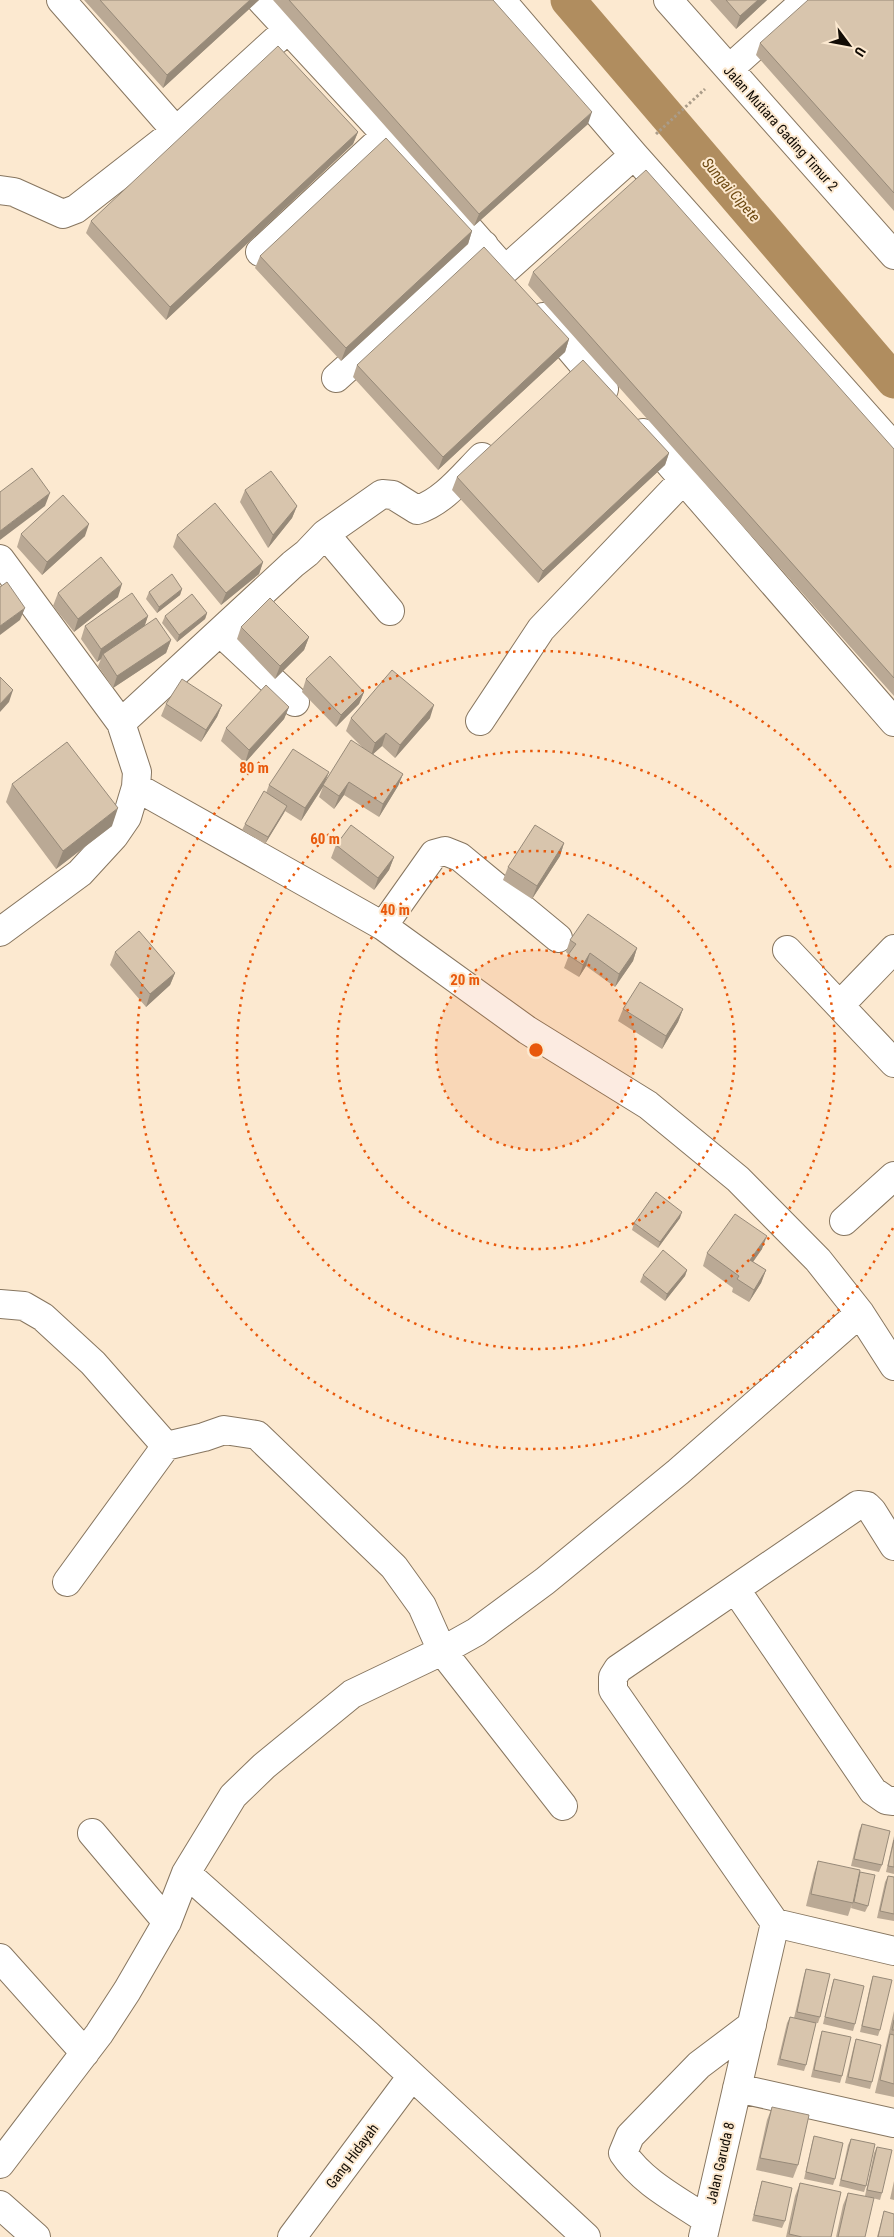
<svg xmlns="http://www.w3.org/2000/svg" width="894" height="2237" font-family="'Roboto Condensed',sans-serif">
<style>
.lines{fill:none;stroke-linecap:round;stroke-linejoin:round}
.canal{stroke:#b08d5f;stroke-width:35}
.minor-casing{stroke:#877660;stroke-width:30}
.path{stroke:#aa9c89;stroke-width:3;stroke-dasharray:2.5 2.5;stroke-linecap:butt}
.minor{stroke:#fff;stroke-width:28}
.wall{fill:#baa995}
.shaded-wall{fill:#978a79}
.building{fill:#d8c5ad;stroke:#978a79}
.ring{fill:none;stroke:#e8590c;stroke-width:2.5;stroke-dasharray:2.5 5}
.labels{text-anchor:middle;stroke-width:4;stroke-linejoin:round;paint-order:stroke}
.street-label{font-size:14px;fill:#120c05;stroke:#fce9d0}
.water-label{font-size:15px;font-style:italic;fill:#6f4b13;stroke:#fce9d0}
.centre{fill:#e8590c;stroke:#fce9d0;stroke-width:2.5}
.ring-label{font-size:15px;text-anchor:middle;font-weight:bold;fill:#e8590c;stroke:#fce9d0;stroke-width:4;stroke-linejoin:round;paint-order:stroke}
</style>
<rect width="100%" height="100%" fill="#fce9d0"/>
<g class="lines">
<!-- canal -->
<path class="canal" d="M568,0L894,381"/>
<defs>
<path id="minor" d="M61,0L176,131
M261,0L386,135L505,270L634,155
M501,0L634,155L894,447
M668,0L894,255
M729,69L806,0
M0,190L14,192L63,214L76,209L176,131L287,30
M260,252L386,135
M543,317L604,389
M336,378L484,245
M643,433L894,722
M325,534L382,494L393,495L417,510C443,502 463,476 482,457
M0,559L121,723L137,772L136,787L127,817L114,836L80,873L0,932
M220,632L295,702
M480,721L541,629L684,479
M121,723L293,564L307,553L325,534L390,611
M136,787L383,926L527,1030L648,1105L738,1179L818,1260L860,1313L894,1366
M383,926L434,854L445,851L460,857L558,938
M787,950L894,1063
M840,1005L894,949
M844,1221L894,1176
M0,1304L24,1306L43,1317L93,1363L166,1446L204,1437L224,1430L257,1435L394,1567L422,1606L442,1651L563,1806
M894,1546L872,1511L867,1506L858,1505L618,1669L613,1677V1690L775,1923L894,1951
M67,1582L166,1446
M736,1590L873,1791L886,1800L894,1801
M92,1833L167,1922
M186,1873L368,2035L586,2237
M0,1958L85,2053
M737,2088L894,2123
M0,2164L99,2034L127,1991L167,1922L186,1873L233,1796L264,1766L352,1694L442,1651L476,1632L545,1581L678,1472L860,1313
M0,2205L36,2237
M707,2220C678,2200 643,2183 623,2153L630,2136L699,2065L752,2025
M292,2237L412,2076
M703,2237L775,1923"/>
</defs>
<!-- minor casing -->
<use href="#minor" class="minor-casing"/>
<!-- path -->
<path class="path" d="M656,134L705,89"/>
<!-- minor -->
<use href="#minor" class="minor"/>
</g>
<!-- wall -->
<path class="wall" d="M84,0H259L163,88Z
M273,0H493L588,124L474,226Z
M710,0H767L736,29Z
M894,0V211L756,55L760,43Z
M358,132L353,144L166,320L86,233L91,221Z
M472,231L468,244L341,361L255,268L260,256Z
M533,272L894,449V696L528,285Z
M569,339L565,352L438,470L353,377L357,365Z
M669,453L665,465L538,583L452,490L457,477Z
M245,490L297,506L292,518L268,548L240,502Z
M21,534L85,536L42,575L17,547Z
M177,535L263,562L259,574L221,605L173,547Z
M182,589L180,595L157,613L146,599L149,592Z
M58,593L118,597L74,632L53,606Z
M207,613L205,619L177,642L162,623L165,616Z
M148,616L144,626L171,640L166,653L113,688L98,666L101,659L97,662L81,639L85,626Z
M241,627L309,637L304,650L275,679L237,639Z
M306,679L364,692L359,704L336,727L302,692Z
M166,704L222,705L217,717L201,742L161,716Z
M289,707L284,719L245,763L221,741L226,728Z
M351,718H430L395,758L382,746L373,754L403,774L398,786L379,817L344,795L334,809L319,797L323,787L301,821L285,811L265,844L242,830L245,824L266,793L269,785L325,782L362,747L346,731Z
M12,784L112,826L56,869L6,802Z
M564,843L560,856L532,899L503,880L508,867Z
M336,845L394,857L389,870L374,890L331,858Z
M570,940L637,948L633,961L615,987L586,966L579,977L564,968L569,955L566,952Z
M115,952L175,973L170,985L146,1007L110,965Z
M623,1009H683L678,1022L662,1049L618,1021Z
M680,1218L658,1248L632,1230L634,1223Z
M762,1249L753,1262L766,1270L761,1283L749,1302L732,1292L733,1288L703,1266L707,1253Z
M687,1270L685,1276L665,1301L640,1282L643,1275Z
M862,1824L882,1865L879,1872L851,1866L859,1831Z
M894,1836V1874L886,1872Z
M818,1861L858,1879L860,1872L868,1906L865,1912L851,1908L852,1904L848,1916L806,1906L814,1873Z
M888,1876L894,1877V1921L877,1918L885,1882Z
M806,1969L820,2017L818,2023H816L806,2065L804,2071L777,2065L787,2023L790,2017L794,2018L804,1975Z
M873,1976L880,2030L878,2036L860,2032L871,1982Z
M834,1979L855,2024L853,2031L823,2024L832,1985Z
M894,2011V2097L875,2093Z
M822,2031L842,2076L840,2083L811,2077L820,2037Z
M856,2039L872,2082L870,2089L845,2083L854,2045Z
M772,2107L798,2165L793,2178L756,2170L767,2120Z
M814,2136L835,2179L833,2185L804,2179L812,2143Z
M851,2139L866,2186L864,2192L839,2186L848,2145Z
M877,2147L882,2193L880,2200L865,2196L874,2153Z
M762,2181L785,2221L782,2228L752,2221L760,2188Z
M894,2181V2200L890,2199Z
M800,2183L831,2237H786L795,2196Z
M848,2193L865,2237H836L843,2205Z
M884,2211L894,2237H877Z"/>
<!-- shaded-wall -->
<path class="shaded-wall" d="M250,0H259L163,88L167,75Z
M758,0H767L736,29L740,16Z
M592,112L588,124L474,226L479,214Z
M358,132L353,144L166,320L170,307Z
M472,231L468,244L341,361L346,348Z
M569,339L565,352L438,470L443,457Z
M669,453L665,465L538,583L543,571Z
M50,493L45,506L0,540V531Z
M297,506L292,518L268,548L273,535Z
M89,524L85,536L42,575L47,562Z
M263,562L259,574L221,605L226,593Z
M122,584L118,597L74,632L78,619Z
M182,589L180,595L157,613L159,607Z
M25,608L20,620L0,635V626Z
M207,613L205,619L177,642L179,635Z
M148,616L144,628L103,654L101,659L97,662L101,649Z
M309,637L304,650L275,679L280,666Z
M171,640L166,653L113,688L117,676Z
M13,690L9,702L0,712V704Z
M364,692L359,704L336,727L341,715Z
M222,705L217,717L201,742L206,730Z
M434,705L430,718L395,758L400,745Z
M289,707L284,719L245,763L249,750Z
M386,733L382,746L371,756L375,743Z
M329,772L324,785L301,821L305,808Z
M403,774L398,786L379,817L383,804Z
M349,782L344,795L334,809L339,796Z
M287,806L284,813L265,844L268,837Z
M118,808L112,826L56,869L63,851Z
M564,843L560,856L532,899L537,886Z
M394,857L389,870L374,890L378,878Z
M637,948L633,961L615,987L619,974Z
M590,953L586,966L579,977L583,965Z
M175,973L170,985L146,1007L150,994Z
M683,1009L678,1022L662,1049L666,1036Z
M682,1212L680,1218L658,1248L660,1242Z
M767,1236L762,1249L745,1273L750,1260Z
M687,1270L685,1276L665,1301L667,1294Z
M766,1270L761,1283L749,1302L754,1290Z"/>
<!-- building -->
<path class="building" d="M100,0H250L167,75Z
M289,0H493L592,112L479,214Z
M726,0H758L740,16Z
M808,0H894V193L760,43Z
M278,46L358,132L170,307L91,221Z
M386,138L472,231L346,348L260,256Z
M646,170L894,449V678L533,272Z
M484,247L569,339L443,457L357,365Z
M583,360L669,453L543,571L457,477Z
M32,468L50,493L0,531V492Z
M271,471L297,506L273,535L245,490Z
M63,495L89,524L47,562L21,534Z
M215,503L263,562L226,593L177,535Z
M101,557L122,584L78,619L58,593Z
M172,574L182,589L159,607L149,592Z
M7,582L25,608L0,626V587Z
M132,593L148,616L101,649L85,626Z
M192,594L207,613L179,635L165,616Z
M270,598L309,637L280,666L241,627Z
M156,618L171,640L117,676L103,654Z
M330,656L364,692L341,715L306,679Z
M392,670L434,705L400,745L386,733L375,743L351,718Z
M0,677L13,690L0,704Z
M182,679L222,705L206,730L166,704Z
M266,685L289,707L249,750L226,728Z
M351,740L403,774L383,804L349,782L339,796L323,785Z
M67,742L118,808L63,851L12,784Z
M293,749L329,772L305,808L269,785Z
M264,791L287,806L268,837L245,824Z
M351,825L394,857L378,878L336,845Z
M535,825L564,843L537,886L508,867Z
M588,914L637,948L619,974L590,953L583,965L568,955L576,944L570,940Z
M139,931L175,973L150,994L115,952Z
M640,982L683,1009L666,1036L623,1009Z
M656,1192L682,1212L660,1242L634,1223Z
M735,1214L767,1236L750,1260L766,1270L754,1290L737,1279L739,1276L707,1253Z
M663,1250L687,1270L667,1294L643,1275Z
M862,1824L890,1831L882,1865L854,1859Z
M894,1840V1867L888,1866Z
M818,1861L860,1870L853,1903L811,1894Z
M860,1872L875,1875L868,1906L854,1902Z
M888,1876L894,1877V1914L880,1911Z
M806,1969L830,1974L820,2017L797,2012Z
M873,1976L892,1980L880,2030L862,2026Z
M834,1979L864,1986L855,2024L825,2017Z
M790,2017L816,2023L806,2065L780,2059Z
M894,2020V2030H892Z
M822,2031L851,2037L842,2076L814,2070Z
M890,2034L894,2035V2084L880,2080Z
M856,2039L881,2045L872,2082L848,2077Z
M772,2107L809,2115L798,2165L760,2158Z
M814,2136L843,2143L835,2179L806,2172Z
M851,2139L875,2144L866,2186L841,2180Z
M877,2147L892,2150L882,2193L867,2190Z
M762,2181L792,2188L785,2221L754,2215Z
M800,2183L841,2192L831,2237H802L789,2234Z
M848,2193L874,2198L865,2237H838Z
M884,2211L894,2214V2237H878Z"/>
<!-- distance rings -->
<circle cx="536" cy="1050" r="100" fill="#e8590c" fill-opacity=".12"/>
<g class="ring">
<circle cx="536" cy="1050" r="100"/>
<circle cx="536" cy="1050" r="199"/>
<circle cx="536" cy="1050" r="299"/>
<path d="M893 1228A399 399 0 1 1 893 872"/>
</g>
<g class="labels">
<!-- street labels -->
<g class="street-label">
<text transform="translate(781 128) rotate(48)" y="5">Jalan Mutiara Gading Timur 2</text>
<text transform="translate(352 2156) rotate(-53)" y="5">Gang Hidayah</text>
<text transform="translate(720 2163) rotate(-77)" y="5">Jalan Garuda 8</text>
</g>
<!-- water labels -->
<g class="water-label">
<text transform="translate(731 190) rotate(49)" y="5">Sungai Cipete</text>
</g>
</g>
<circle cx="536" cy="1050" r="8" class="centre"/>
<g class="ring-label">
<text x="254" y="773">80 m</text>
<text x="325" y="844">60 m</text>
<text x="395" y="915">40 m</text>
<text x="465" y="985">20 m</text>
</g>
<!-- north arrow -->
<g transform="translate(849 45) rotate(122)" stroke="#fce9d0" stroke-width="4" paint-order="stroke">
<path d="M0-4L9 19L0 12L-9 19Z" fill="#120c05"/>
<text y="-8" font-size="14" font-weight="bold" text-anchor="middle" fill="#120c05">U</text>
</g>
</svg>
